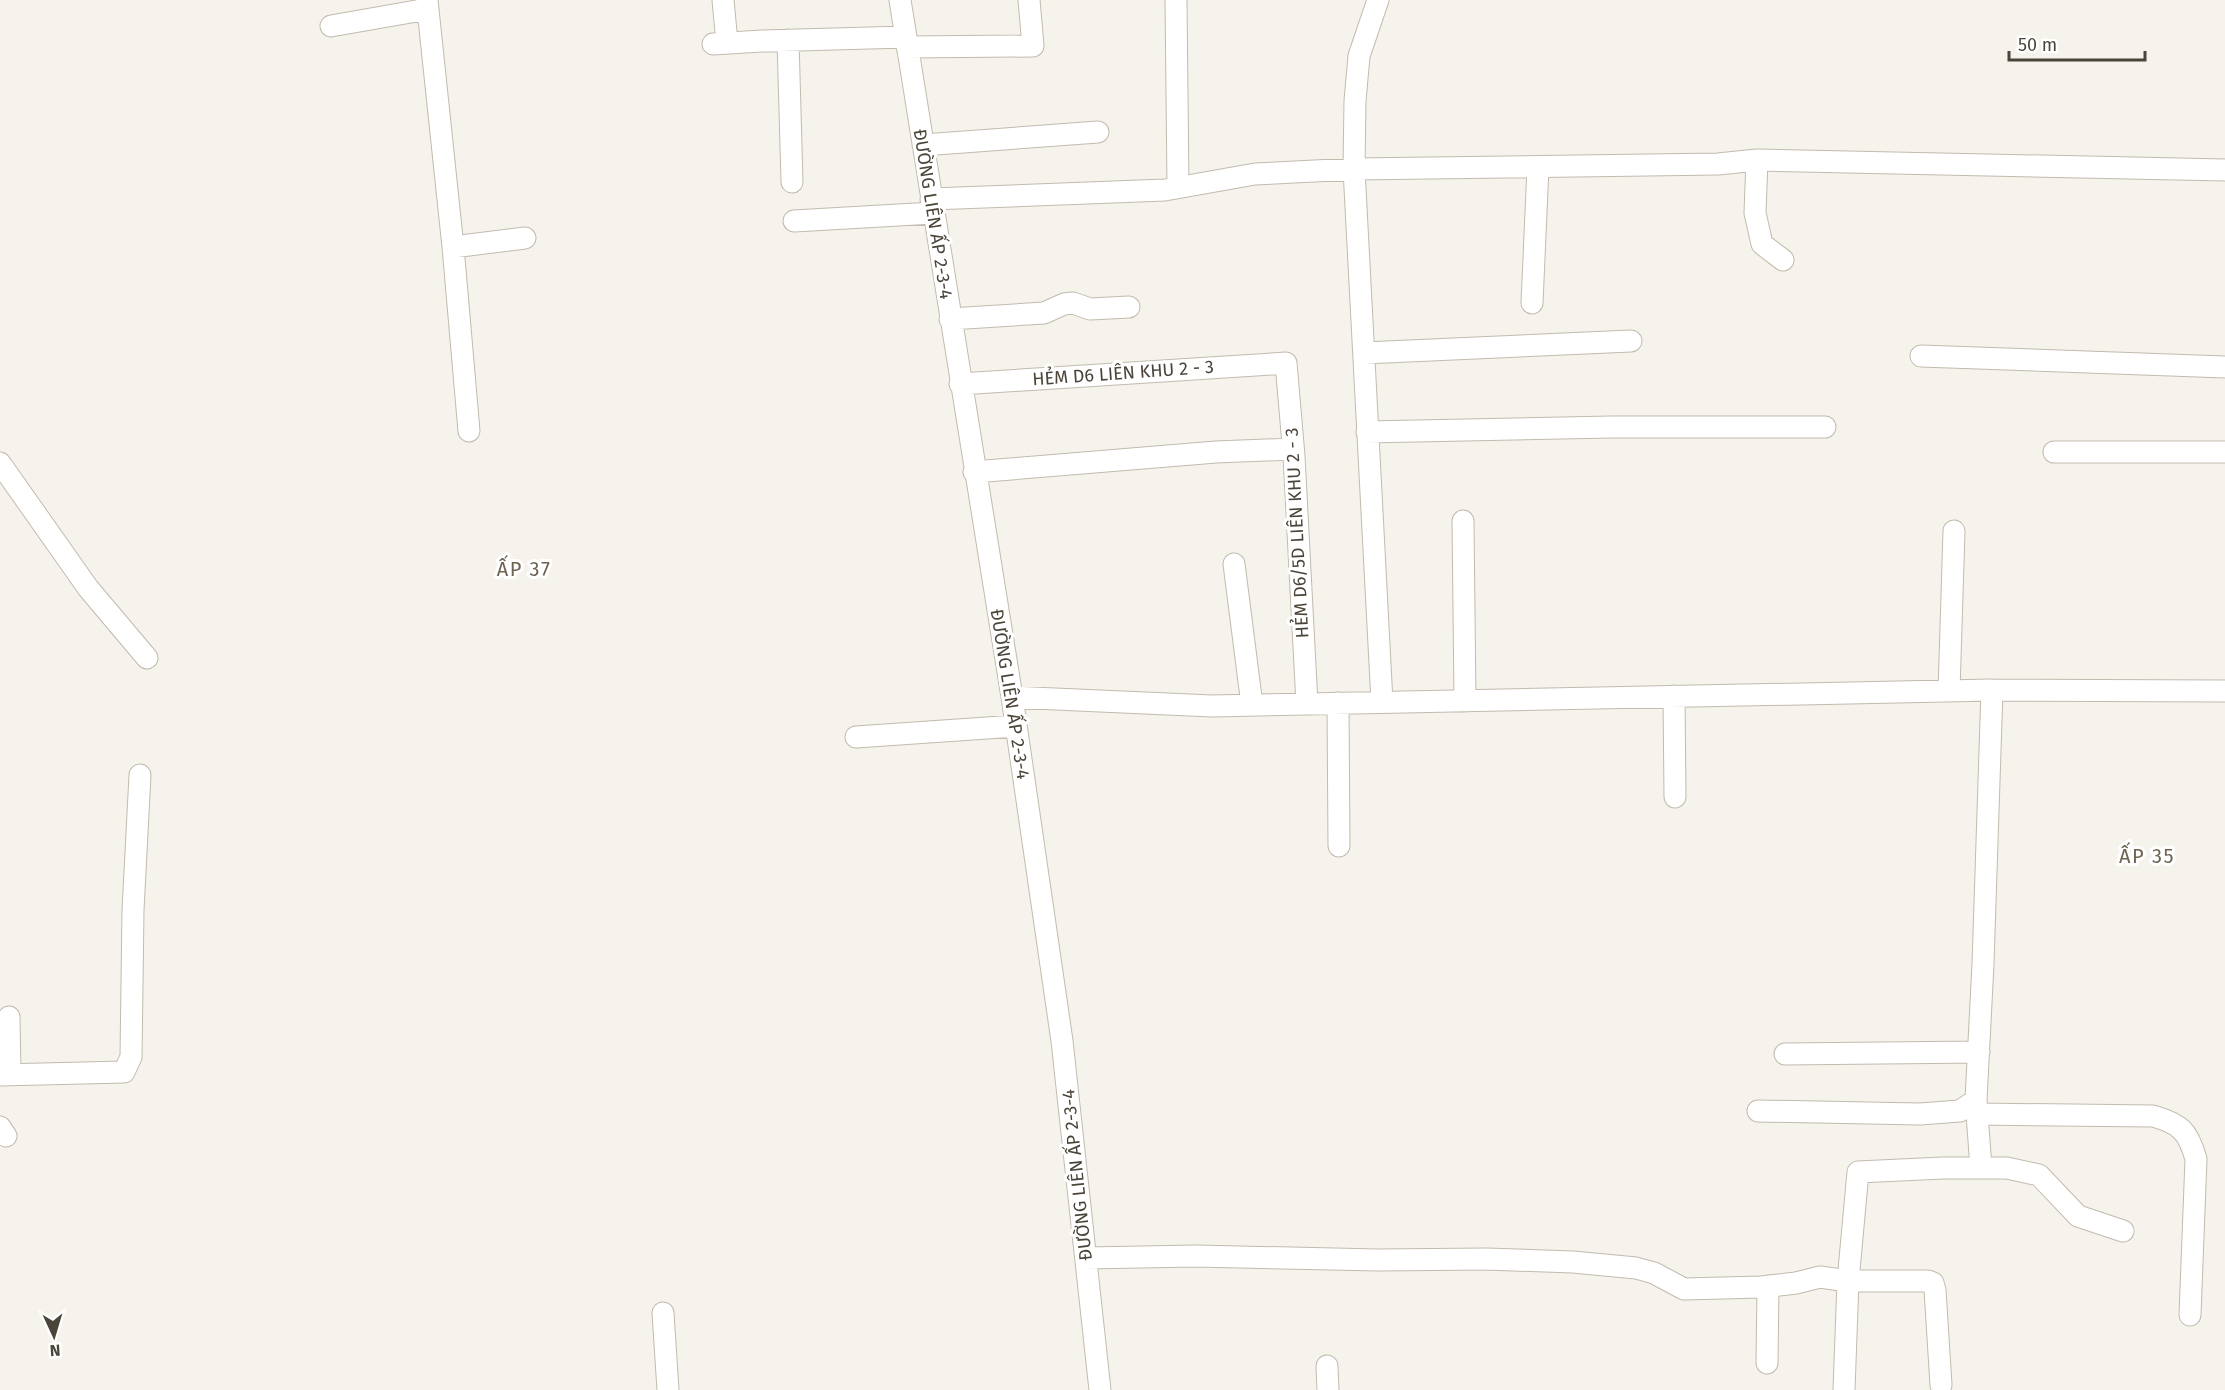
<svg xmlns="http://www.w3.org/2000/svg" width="2225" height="1390" font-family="'Fira Sans',sans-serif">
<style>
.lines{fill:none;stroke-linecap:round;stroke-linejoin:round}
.minor-casing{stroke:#c2bbae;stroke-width:23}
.minor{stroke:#fff;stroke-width:21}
.labels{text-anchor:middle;stroke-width:6;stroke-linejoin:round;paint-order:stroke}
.street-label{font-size:18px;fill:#4b4439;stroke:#fff}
.neighbourhood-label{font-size:20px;letter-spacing:1.5px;fill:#6e6250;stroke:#fff}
</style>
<rect width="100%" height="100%" fill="#f6f3ec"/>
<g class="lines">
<defs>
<path id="minor" d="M427,0L453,247L469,431
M723,0L727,43
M900,0L1012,697L1062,1041L1100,1390
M1176,0L1178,187
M1378,0L1359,56L1355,101L1354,169L1382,702
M331,26L428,9
M788,40L792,182
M713,44L762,41L906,37
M907,47L1033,46L1029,0
M923,145L1098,132
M1757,160L2225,170
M931,199L1165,190L1255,174L1354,169L1718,164L1757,160L1755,213L1762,244L1783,260
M794,221L933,213
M453,247L525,238
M1532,303L1538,167
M950,319L1044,313L1064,304L1073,303L1090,309L1129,307
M1364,353L1631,341
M1921,356L2225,367
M960,384L1286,363L1294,456L1307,704
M1367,432L1611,427H1825
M2054,452H2225
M0,463L88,588L147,658
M974,472L1216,452L1293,449
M1463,521L1465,701
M1234,564L1252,705
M1949,691L1954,531
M1674,696L1675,797
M1012,697L1212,706L1992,690L2225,691
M1338,703L1339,846
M856,737L1016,726
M9,1017L10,1074
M1785,1054L1979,1052
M0,1075L124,1072L131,1057L133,910L140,775
M1758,1111L1920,1114L1960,1111L1976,1100
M1977,1114L2153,1116C2181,1124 2188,1131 2196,1159L2190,1315
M0,1127L6,1136
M1981,1168L1976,1100L1983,964L1992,690
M1086,1258L1196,1256L1378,1260L1486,1259L1573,1262L1636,1268L1654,1273L1684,1289L1761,1287L1796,1283L1820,1277L1848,1281L1844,1390
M663,1313L668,1390
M1767,1363L1768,1286
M1327,1366L1328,1390
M1941,1385L1935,1290L1933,1283L1928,1281H1848L1858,1172L1943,1168H2007L2039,1175L2078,1216L2123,1231"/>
</defs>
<!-- minor casing -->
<use href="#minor" class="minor-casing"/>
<!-- minor -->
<use href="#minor" class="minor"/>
</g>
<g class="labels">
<!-- street labels -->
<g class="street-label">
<text transform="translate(933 214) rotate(81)" y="6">ĐƯỜNG LIÊN ẤP 2-3-4</text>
<text transform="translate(1123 373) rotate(-4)" y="6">HẺM D6 LIÊN KHU 2 - 3</text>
<text transform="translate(1297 533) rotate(-93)" y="6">HẺM D6/5D LIÊN KHU 2 - 3</text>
<text transform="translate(1010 694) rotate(81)" y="6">ĐƯỜNG LIÊN ẤP 2-3-4</text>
<text transform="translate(1077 1175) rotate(-96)" y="6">ĐƯỜNG LIÊN ẤP 2-3-4</text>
</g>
<!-- neighbourhood labels -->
<g class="neighbourhood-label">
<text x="524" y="576">ẤP 37</text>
<text x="2147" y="863">ẤP 35</text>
</g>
</g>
<!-- north arrow -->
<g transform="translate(54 1336) rotate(176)" stroke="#ffffff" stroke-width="4.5" paint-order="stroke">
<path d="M0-4.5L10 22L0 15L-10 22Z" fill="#4b4439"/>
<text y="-9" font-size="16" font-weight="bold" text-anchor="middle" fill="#4b4439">N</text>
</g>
<!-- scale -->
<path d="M2009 51v9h136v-9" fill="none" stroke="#4b4439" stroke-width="3"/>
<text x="2018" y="51" font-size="18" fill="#4b4439" stroke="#ffffff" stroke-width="4.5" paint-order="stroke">50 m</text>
</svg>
